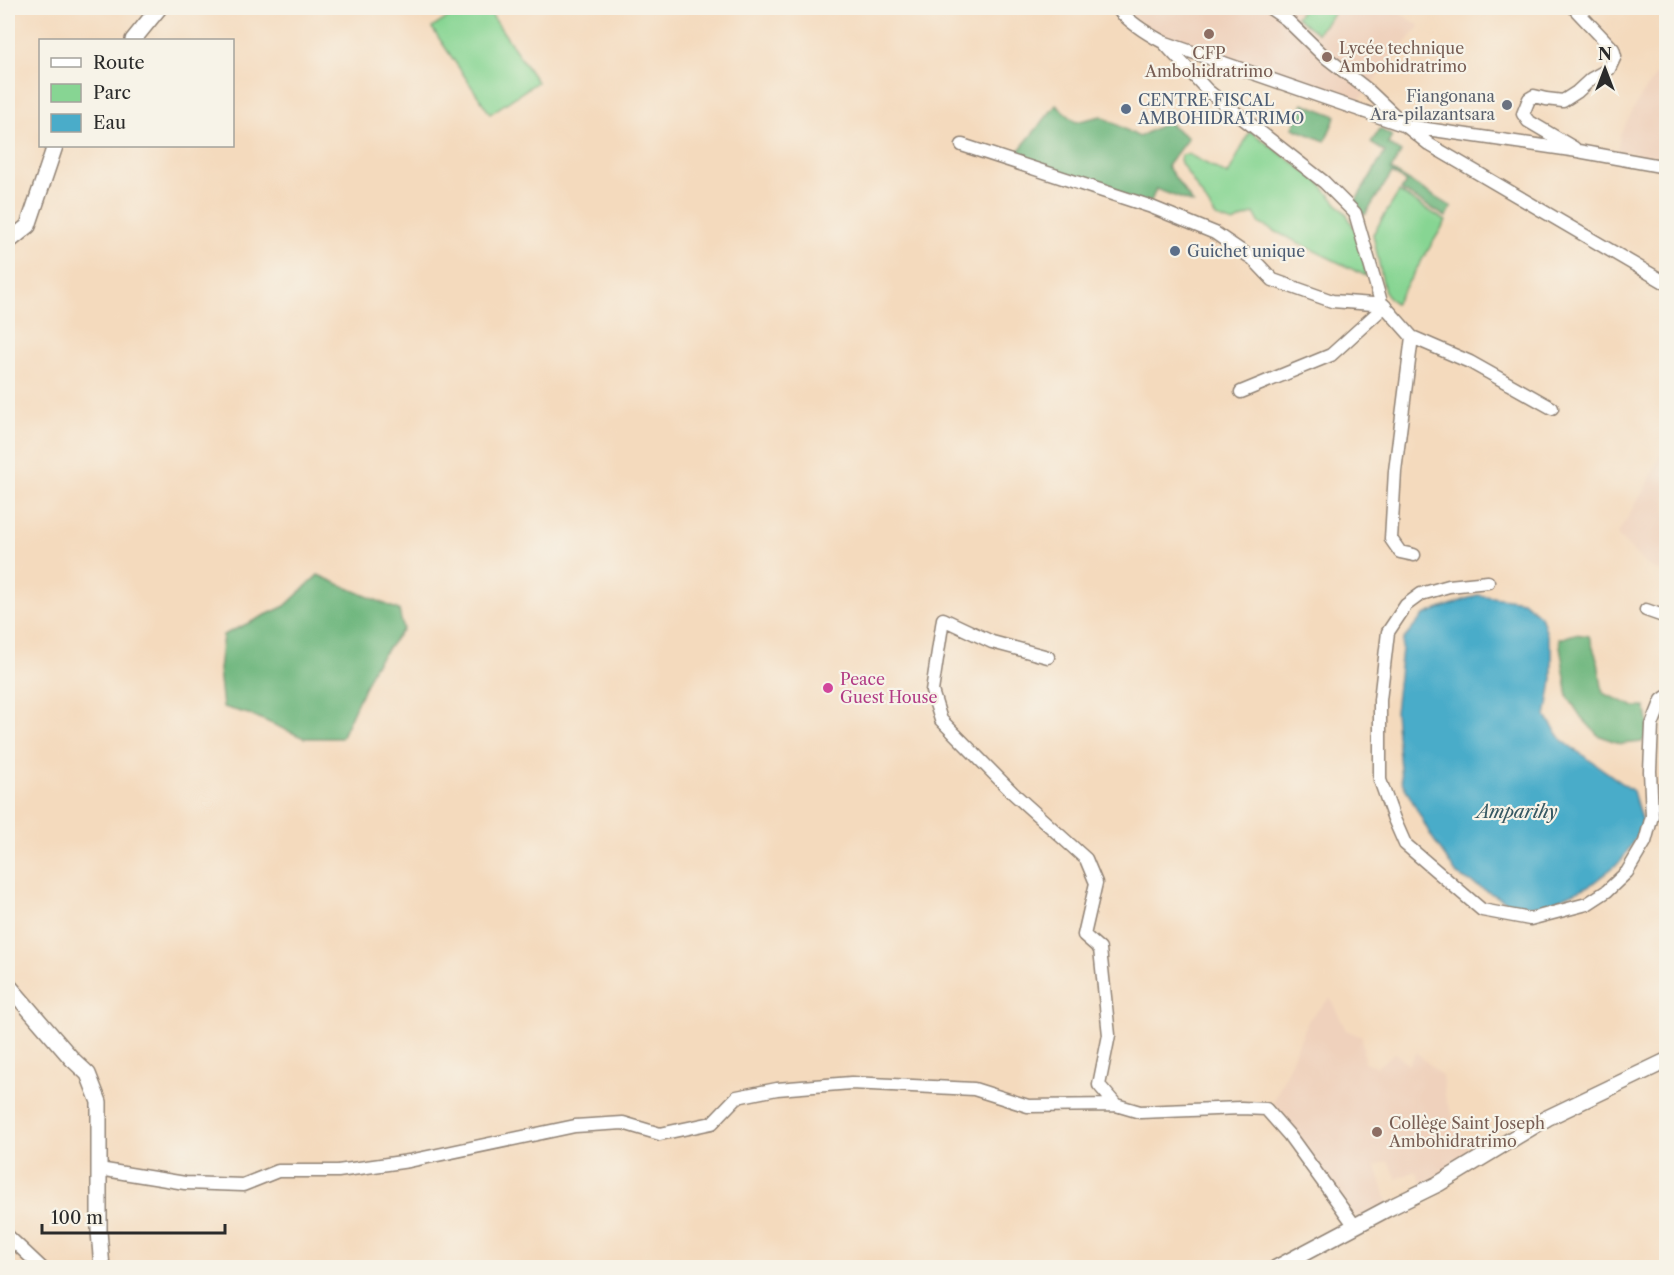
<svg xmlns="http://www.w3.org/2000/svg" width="1674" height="1275" font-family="'Libre Caslon Text',serif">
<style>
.built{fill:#efd1bc}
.green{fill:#87d593;stroke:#59805f;stroke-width:1.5}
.forest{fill:#6db67d;stroke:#4c7054;stroke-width:1.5}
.water{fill:#4aacc9;stroke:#3a6c7a;stroke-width:1.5}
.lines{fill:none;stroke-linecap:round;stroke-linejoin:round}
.minor-casing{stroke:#908274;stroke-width:15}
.tertiary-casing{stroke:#908274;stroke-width:18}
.minor{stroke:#fff;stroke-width:12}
.tertiary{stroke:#fff;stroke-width:15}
.education-dot{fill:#8d6e63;stroke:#f7f3e8;stroke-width:2}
.worship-dot{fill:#6b7280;stroke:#f7f3e8;stroke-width:2}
.service-dot{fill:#5c6f8a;stroke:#f7f3e8;stroke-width:2}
.hotel-dot{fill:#d1479c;stroke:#f7f3e8;stroke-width:2}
.labels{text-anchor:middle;stroke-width:4.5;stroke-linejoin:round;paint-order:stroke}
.education-label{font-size:16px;fill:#785e54;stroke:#f7f3e8;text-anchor:start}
.worship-label{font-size:16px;fill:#5b616d;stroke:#f7f3e8;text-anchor:end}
.service-label{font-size:16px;fill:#4e5e75;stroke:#f7f3e8;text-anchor:start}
.hotel-label{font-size:16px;fill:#b23c85;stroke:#f7f3e8;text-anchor:start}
.water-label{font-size:18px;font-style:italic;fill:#365862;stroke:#f7f3e8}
</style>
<rect width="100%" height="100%" fill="#f7f3e8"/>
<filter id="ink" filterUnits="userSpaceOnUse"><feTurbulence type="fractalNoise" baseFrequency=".0167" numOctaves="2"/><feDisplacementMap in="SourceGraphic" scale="12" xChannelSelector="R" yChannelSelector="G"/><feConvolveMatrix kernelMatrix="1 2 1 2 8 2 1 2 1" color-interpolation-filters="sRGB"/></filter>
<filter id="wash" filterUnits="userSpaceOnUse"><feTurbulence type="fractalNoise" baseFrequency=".008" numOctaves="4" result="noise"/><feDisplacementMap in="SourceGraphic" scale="24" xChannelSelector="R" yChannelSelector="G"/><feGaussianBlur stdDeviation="1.35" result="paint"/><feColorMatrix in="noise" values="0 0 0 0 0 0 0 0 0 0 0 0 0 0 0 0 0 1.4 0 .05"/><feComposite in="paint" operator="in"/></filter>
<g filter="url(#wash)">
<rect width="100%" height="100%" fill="#f4dabd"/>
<!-- built -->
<path class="built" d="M1122,8H1392L1420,26L1355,105L1177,42L1147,26Z
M1666,61V159L1617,151L1620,134L1641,96Z
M1666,444V574L1645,564L1617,535L1645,488Z
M1330,998L1346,1030L1362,1037L1364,1062L1377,1067L1395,1052L1408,1065L1416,1052L1442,1076L1446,1101L1474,1160L1424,1188L1416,1171L1397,1179L1388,1161L1376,1165L1388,1205L1357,1220L1273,1103L1309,1019Z"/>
<!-- green -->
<path class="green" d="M462,8H487L537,82L490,114L432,28Z
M1304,8H1338L1317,33L1296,17Z
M1250,131L1317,180L1347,215L1362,243L1366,276L1260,224L1254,213L1233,223L1216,217L1181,163L1180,159L1182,155L1188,154L1228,175Z
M1399,192L1446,221L1395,304L1385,293L1373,234Z"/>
<!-- forest -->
<path class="forest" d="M1303,103L1336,116L1325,141L1293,128Z
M1056,105L1076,122L1101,116L1139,137L1167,122L1188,138L1167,166L1193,203L1156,189L1149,206L1015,155Z
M1380,129L1392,136L1388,144L1401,152L1391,170L1452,207L1446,217L1401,190L1406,182L1392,173L1365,215L1352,207L1385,152L1371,143Z
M318,575L399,610L403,629L374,666L341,738H304L252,715L223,707L219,670L223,635L285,606Z
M1575,634L1589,636L1598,662L1603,693L1635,707H1645C1649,723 1651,729 1642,742L1621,744L1598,735L1581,717L1568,697L1559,639Z"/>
<!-- water -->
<path class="water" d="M1477,595L1523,601L1542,618L1552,652V681L1546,717L1563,741L1633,791L1643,826L1621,861L1589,886L1542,906L1511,904L1457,875L1430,834L1401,780L1395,712L1403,640L1424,615Z"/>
</g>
<g filter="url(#ink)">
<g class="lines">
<defs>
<path id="minor" d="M1117,8C1129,22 1146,33 1163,42L1406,126L1578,151L1666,167
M1270,8L1286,19L1323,55L1368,90L1406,126L1430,145L1666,283
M1164,43L1208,91L1324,182L1355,213L1381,302L1412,337L1470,362L1552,408
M962,145L1149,206L1215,233L1253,259L1273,280L1332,301L1373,304L1381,302
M1574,148L1528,121L1523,114L1529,99L1534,96L1546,99L1563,101L1577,92L1591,79L1609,69L1615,56L1613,49L1574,8
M1412,337L1395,471L1391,539L1400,552L1414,555
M1241,392L1331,355L1385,306
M1488,582L1449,586L1421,594L1406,605L1388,632L1380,700V780L1394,819L1405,844L1482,910L1530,919L1587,904L1607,891L1627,872L1645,842L1652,816L1650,771L1652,725L1662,700L1666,697
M1646,610L1666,617
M1048,657L992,642L943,619L932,691L941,720L1013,793L1086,859L1096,883L1084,935L1100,949L1109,1035L1099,1085L1116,1105
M99,1169L185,1183L243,1185L278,1171H338L409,1161L575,1126L623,1123L660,1134L712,1123L737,1097L777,1089L851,1083L974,1089L1028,1106L1116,1105L1140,1112L1241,1108L1266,1109L1289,1135L1355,1226
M8,1236L42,1268"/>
<path id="tertiary" d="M133,40L159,8
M8,242L28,226L55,146
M8,985L72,1059L88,1074L99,1102V1231L102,1268
M1276,1268L1387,1209L1438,1184L1547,1118L1666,1061"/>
</defs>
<!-- minor casing -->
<use href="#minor" class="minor-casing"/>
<!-- tertiary casing -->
<use href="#tertiary" class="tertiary-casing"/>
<!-- minor -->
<use href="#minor" class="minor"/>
<!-- tertiary -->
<use href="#tertiary" class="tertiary"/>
</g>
</g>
<!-- markers -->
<g class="education-dot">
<circle cx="1209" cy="34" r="6"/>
<circle cx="1327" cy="57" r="6"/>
<circle cx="1377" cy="1132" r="6"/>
</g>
<circle class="worship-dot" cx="1507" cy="105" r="6"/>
<g class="service-dot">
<circle cx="1126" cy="109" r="6"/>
<circle cx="1175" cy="251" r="6"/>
</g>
<circle class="hotel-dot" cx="828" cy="688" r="6"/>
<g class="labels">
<!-- education labels -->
<g class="education-label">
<text x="1339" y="54">Lycée technique<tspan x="1339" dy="18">Ambohidratrimo</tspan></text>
<text x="1209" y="59" text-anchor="middle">CFP<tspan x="1209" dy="18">Ambohidratrimo</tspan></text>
<text x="1389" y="1129">Collège Saint Joseph<tspan x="1389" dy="18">Ambohidratrimo</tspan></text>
</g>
<!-- worship labels -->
<g class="worship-label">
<text x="1495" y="102">Fiangonana<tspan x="1495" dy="18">Ara-pilazantsara</tspan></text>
</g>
<!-- service labels -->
<g class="service-label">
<text x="1138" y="106">CENTRE FISCAL<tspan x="1138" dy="18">AMBOHIDRATRIMO</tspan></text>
<text x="1187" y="257">Guichet unique</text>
</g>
<!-- hotel labels -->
<g class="hotel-label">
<text x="840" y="685">Peace<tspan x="840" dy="18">Guest House</tspan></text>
</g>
<!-- water labels -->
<g class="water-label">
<text x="1517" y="818">Amparihy</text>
</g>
</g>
<!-- margin -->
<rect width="1674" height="1275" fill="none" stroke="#f7f3e8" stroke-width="30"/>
<!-- legend -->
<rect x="39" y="39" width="195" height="108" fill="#f7f3e8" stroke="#a5a39c" stroke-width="1.5"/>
<rect x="51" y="58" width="30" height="9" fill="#ffffff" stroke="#a5a39c" stroke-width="1.5"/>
<text x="93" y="69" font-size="18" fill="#2b2b2b">Route</text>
<rect x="51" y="84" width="30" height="18" fill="#87d593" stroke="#a5a39c" stroke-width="1.5"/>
<text x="93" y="99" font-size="18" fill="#2b2b2b">Parc</text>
<rect x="51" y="114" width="30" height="18" fill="#4aacc9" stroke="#a5a39c" stroke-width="1.5"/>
<text x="93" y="129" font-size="18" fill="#2b2b2b">Eau</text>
<!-- north arrow -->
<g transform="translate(1605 69)" stroke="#f7f3e8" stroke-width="4.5" paint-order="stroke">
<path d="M0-4.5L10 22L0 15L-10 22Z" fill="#2b2b2b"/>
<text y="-9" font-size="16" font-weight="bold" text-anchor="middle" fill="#2b2b2b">N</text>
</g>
<!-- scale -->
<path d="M42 1224v9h183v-9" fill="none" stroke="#2b2b2b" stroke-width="3"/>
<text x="51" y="1224" font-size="18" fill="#2b2b2b" stroke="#f7f3e8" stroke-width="4.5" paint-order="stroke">100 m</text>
</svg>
